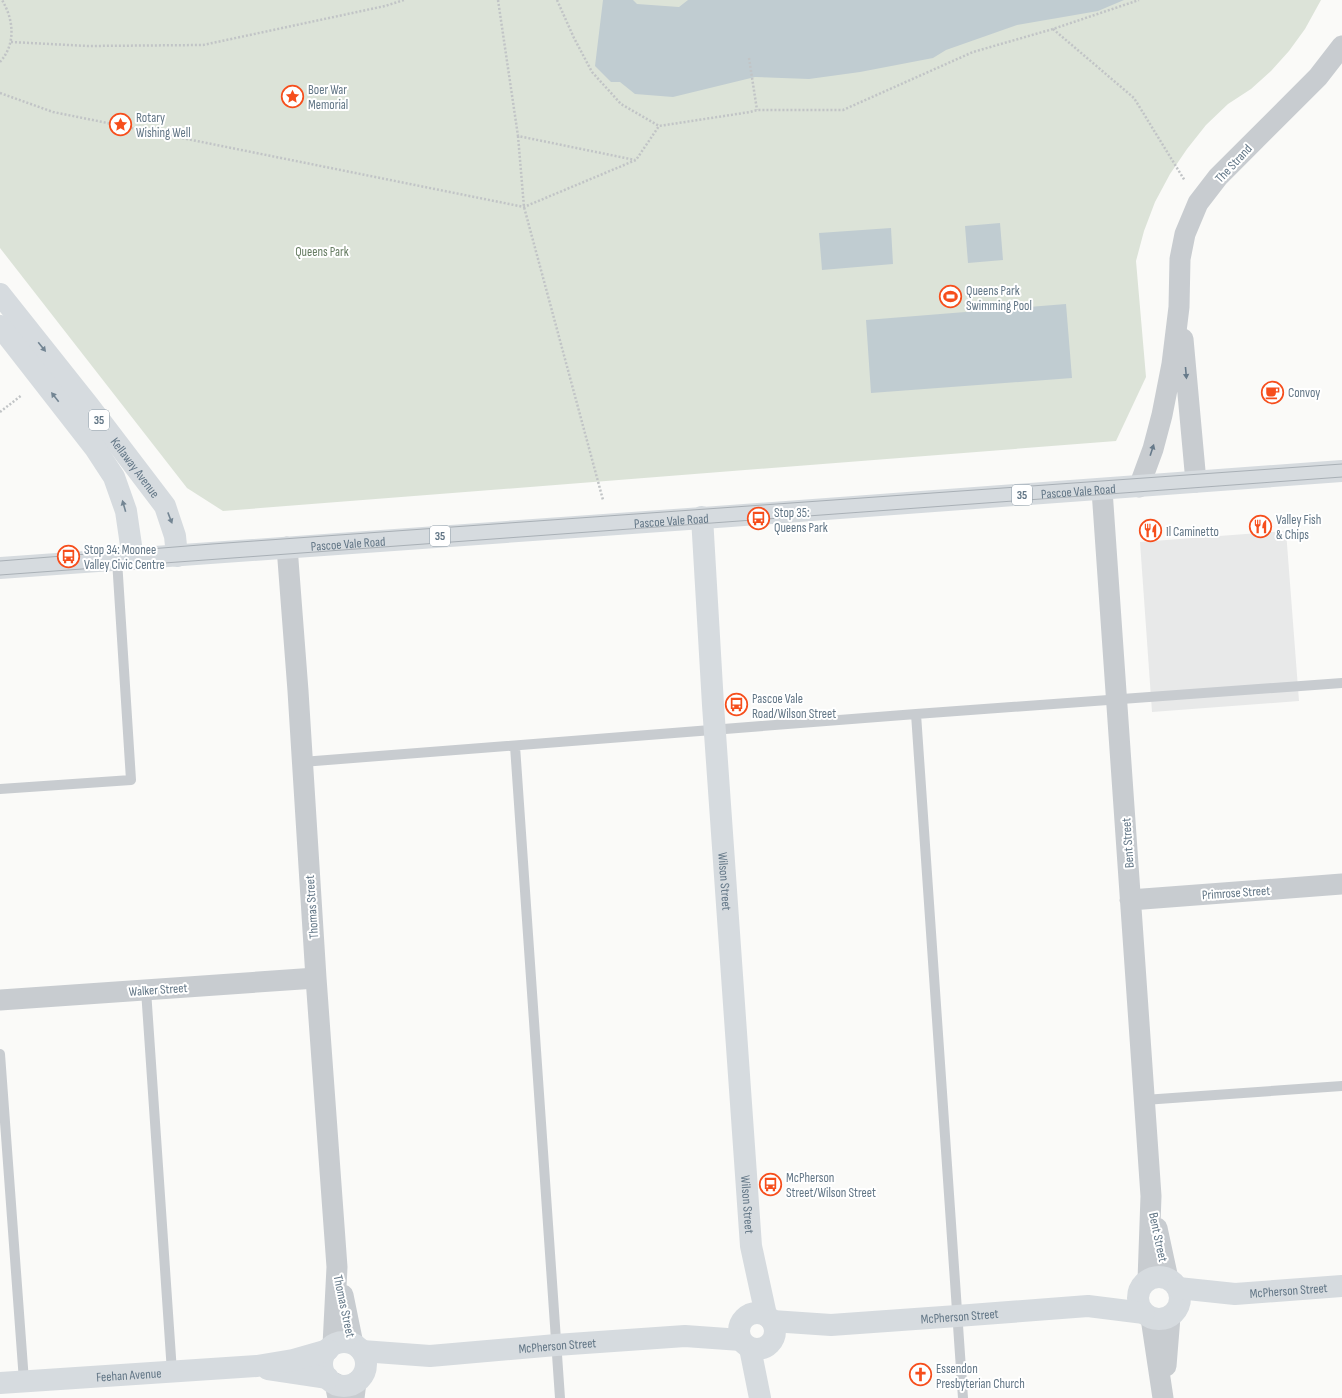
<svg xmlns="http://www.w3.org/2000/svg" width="1342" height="1398" font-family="'Sofia Sans Condensed',sans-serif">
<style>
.built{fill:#e8e9e9}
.green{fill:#dce3d8}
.water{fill:#c0ccd1}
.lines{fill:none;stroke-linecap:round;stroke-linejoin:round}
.path{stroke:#c1c4c6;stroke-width:2.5;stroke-dasharray:2 2;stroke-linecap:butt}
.lane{stroke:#c8ccd0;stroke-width:10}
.street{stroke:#c8ccd0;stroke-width:21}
.secondary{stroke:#d6dbdf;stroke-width:22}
.primary{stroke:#d6dbdf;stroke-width:22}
.tram{stroke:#a9b0b6;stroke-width:1}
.oneway{fill:#738593}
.oneway2{fill:#677a8a}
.labels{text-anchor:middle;stroke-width:4;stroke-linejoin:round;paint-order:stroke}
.shield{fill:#fff;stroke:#919faa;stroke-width:1}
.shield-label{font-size:12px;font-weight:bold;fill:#627686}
.poi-label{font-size:13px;fill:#627686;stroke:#fff;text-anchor:start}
.street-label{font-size:13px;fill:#627686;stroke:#fff}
.park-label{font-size:13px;fill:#667c62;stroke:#fff}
</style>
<rect width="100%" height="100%" fill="#fafaf8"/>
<!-- built -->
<path class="built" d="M1286,531L1299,701L1152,712L1140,542Z"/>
<!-- green -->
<path class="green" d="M0,0H1321L1305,29L1289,51L1271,71L1251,89L1228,104L1206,125L1187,149L1170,174L1155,202L1144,231L1136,261L1146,377L1116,441L223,511L187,488L0,248Z"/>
<!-- water -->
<path class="water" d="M603,0H633L637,4L679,7L688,0H1124L1098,11L1017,25L946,50L933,58L860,72L809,79L755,77L673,97L635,94L620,82H611L595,66Z
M1000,223L1003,260L968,263L965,226Z
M891,228L893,264L822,270L819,233Z
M1066,304L1072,378L871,393L866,320Z"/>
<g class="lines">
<!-- path -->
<path class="path" d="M498,0L518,136L635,160
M557,0L574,38L592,72L621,104L659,126L750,112L757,110H843L973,52L1053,29L1139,0
M1053,29L1134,98L1185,181
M11,42L88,46L203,45L385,6L404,0
M749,58L757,110
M0,62C16,44 14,20 2,0
M0,93L53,112L524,207L636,160L659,126
M518,136L524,207L603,500
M0,412L22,395"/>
<!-- lane -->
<path class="lane" d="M916,714L963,1398
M515,746L560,1398
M302,762L916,714L1342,683
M0,789L131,780L117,560
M146,990L172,1372
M0,1054L24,1381
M1144,1100L1342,1086"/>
<!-- street -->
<path class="street" d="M1183,339L1196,482
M1139,487L1153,449L1162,415L1172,364L1179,307L1180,259L1185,234L1198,203L1218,177L1318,77L1342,46
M1102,490L1151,1196L1148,1280
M287,547L298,691L316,978L337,1267L333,1345
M1130,900L1342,884
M0,1000L316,978
M1157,1228L1168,1279
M343,1295L353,1344
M1151,1318L1163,1398
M1166,1366L1170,1317
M335,1383L338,1398
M354,1398L356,1382"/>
<!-- secondary -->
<g class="secondary">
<path id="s1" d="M702,517L713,705L751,1246L766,1315"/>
<circle cx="1159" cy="1298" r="21"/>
<path id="s2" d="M1178,1288L1235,1294L1342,1286"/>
<circle cx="757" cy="1331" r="18"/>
<path id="s3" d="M772,1321L831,1325L957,1316L1088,1306L1144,1313"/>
<circle cx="344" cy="1364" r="22"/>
<path d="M750,1348L760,1398"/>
<path id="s4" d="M362,1351L430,1356L556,1345L685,1336L741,1340"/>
<path d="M268,1369L328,1378"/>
<path id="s5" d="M0,1383L257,1366L293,1360L328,1350"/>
</g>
<!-- primary -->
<g class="primary">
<path id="s6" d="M0,294L89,406L165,506L175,536L177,556"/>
<path d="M0,326L95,448L114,477L126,511L133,559"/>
<path id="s7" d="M0,568C447,536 895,505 1342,471"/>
</g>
<!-- tram -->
<path class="tram" d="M0,561L212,544L1342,464
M0,575L1342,477"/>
</g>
<!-- one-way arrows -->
<defs><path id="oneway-solid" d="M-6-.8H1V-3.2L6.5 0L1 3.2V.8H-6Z"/></defs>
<g class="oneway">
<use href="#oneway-solid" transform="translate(42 347) rotate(51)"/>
<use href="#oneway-solid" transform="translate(55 397) rotate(-128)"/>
<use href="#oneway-solid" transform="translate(124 506) rotate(-106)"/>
<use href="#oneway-solid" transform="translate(170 518) rotate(69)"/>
</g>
<g class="oneway2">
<use href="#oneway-solid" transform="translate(1186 373) rotate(85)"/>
<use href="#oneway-solid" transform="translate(1152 450) rotate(-72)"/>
</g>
<!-- icons -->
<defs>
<symbol id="sight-ring" viewBox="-11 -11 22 22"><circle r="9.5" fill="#fff" stroke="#f64e1c" stroke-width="1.5"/><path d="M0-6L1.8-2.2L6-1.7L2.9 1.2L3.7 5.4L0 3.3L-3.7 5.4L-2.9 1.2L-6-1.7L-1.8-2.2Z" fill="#f64e1c"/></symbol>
<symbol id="stadium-ring" viewBox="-11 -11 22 22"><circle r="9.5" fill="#fff" stroke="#f64e1c" stroke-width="1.5"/><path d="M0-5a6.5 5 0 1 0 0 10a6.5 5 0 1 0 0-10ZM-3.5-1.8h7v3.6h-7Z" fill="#f64e1c"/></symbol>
<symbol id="cafe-ring" viewBox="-11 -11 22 22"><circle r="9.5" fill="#fff" stroke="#f64e1c" stroke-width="1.5"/><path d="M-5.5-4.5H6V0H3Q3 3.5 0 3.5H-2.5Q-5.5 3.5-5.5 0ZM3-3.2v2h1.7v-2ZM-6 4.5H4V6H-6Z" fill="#f64e1c"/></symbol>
<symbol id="bus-ring" viewBox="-11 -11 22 22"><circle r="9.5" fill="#fff" stroke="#f64e1c" stroke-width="1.5"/><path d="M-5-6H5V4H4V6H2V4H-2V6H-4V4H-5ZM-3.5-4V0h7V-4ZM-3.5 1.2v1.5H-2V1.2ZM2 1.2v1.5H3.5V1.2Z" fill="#f64e1c"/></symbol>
<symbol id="restaurant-ring" viewBox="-11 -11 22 22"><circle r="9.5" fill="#fff" stroke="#f64e1c" stroke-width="1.5"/><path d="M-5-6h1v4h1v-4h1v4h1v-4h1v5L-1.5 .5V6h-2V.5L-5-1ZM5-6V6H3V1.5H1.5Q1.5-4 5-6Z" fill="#f64e1c"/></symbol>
<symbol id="church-ring" viewBox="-11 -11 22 22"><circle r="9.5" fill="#fff" stroke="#f64e1c" stroke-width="1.5"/><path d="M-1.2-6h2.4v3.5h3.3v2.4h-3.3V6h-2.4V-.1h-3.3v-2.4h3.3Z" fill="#f64e1c"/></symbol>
</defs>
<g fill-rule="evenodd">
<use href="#sight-ring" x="280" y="84" width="25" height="25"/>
<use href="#sight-ring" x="108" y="112" width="25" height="25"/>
<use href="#stadium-ring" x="938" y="284" width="25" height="25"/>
<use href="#cafe-ring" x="1260" y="380" width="25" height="25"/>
<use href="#bus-ring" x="746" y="506" width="25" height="25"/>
<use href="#restaurant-ring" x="1248" y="514" width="25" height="25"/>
<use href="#restaurant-ring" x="1138" y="518" width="25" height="25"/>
<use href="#bus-ring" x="56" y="544" width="25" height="25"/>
<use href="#bus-ring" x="724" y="692" width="25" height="25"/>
<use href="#bus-ring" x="758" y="1172" width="25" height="25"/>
<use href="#church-ring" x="908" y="1362" width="25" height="25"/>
</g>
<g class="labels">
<!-- shield labels -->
<g class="shield">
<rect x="89" y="410" width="20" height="20" rx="3"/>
<rect x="1012" y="485" width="20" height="20" rx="3"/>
<rect x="430" y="526" width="20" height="20" rx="3"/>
</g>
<g class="shield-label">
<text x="99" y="424">35</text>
<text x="1022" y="499">35</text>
<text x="440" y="540">35</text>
</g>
<!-- poi labels -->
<g class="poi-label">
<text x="308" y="94">Boer War<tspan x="308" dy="15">Memorial</tspan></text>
<text x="136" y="122">Rotary<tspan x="136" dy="15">Wishing Well</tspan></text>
<text x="966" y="295">Queens Park<tspan x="966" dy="15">Swimming Pool</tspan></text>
<text x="1288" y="397">Convoy</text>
<text x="774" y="517">Stop 35:<tspan x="774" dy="15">Queens Park</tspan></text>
<text x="1276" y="524">Valley Fish<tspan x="1276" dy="15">&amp; Chips</tspan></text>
<text x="1166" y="536">Il Caminetto</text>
<text x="84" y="554">Stop 34: Moonee<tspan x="84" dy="15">Valley Civic Centre</tspan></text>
<text x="752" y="703">Pascoe Vale<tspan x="752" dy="15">Road/Wilson Street</tspan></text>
<text x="786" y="1182">McPherson<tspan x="786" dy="15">Street/Wilson Street</tspan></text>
<text x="936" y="1373">Essendon<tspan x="936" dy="15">Presbyterian Church</tspan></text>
</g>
<!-- street labels -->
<g class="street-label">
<text transform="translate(1233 163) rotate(-47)" y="5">The Strand</text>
<text dy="5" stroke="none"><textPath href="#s6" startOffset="220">Kellaway Avenue</textPath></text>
<text dy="5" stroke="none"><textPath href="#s7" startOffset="1081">Pascoe Vale Road</textPath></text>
<text dy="5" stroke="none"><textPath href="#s7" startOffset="673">Pascoe Vale Road</textPath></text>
<text dy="5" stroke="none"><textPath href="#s7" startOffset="349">Pascoe Vale Road</textPath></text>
<text transform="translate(1127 843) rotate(-94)" y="5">Bent Street</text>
<text dy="5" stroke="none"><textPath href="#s1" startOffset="365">Wilson Street</textPath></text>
<text transform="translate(1236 892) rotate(-4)" y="5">Primrose Street</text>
<text transform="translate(311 907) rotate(-94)" y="5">Thomas Street</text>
<text transform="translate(158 989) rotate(-4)" y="5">Walker Street</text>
<text dy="5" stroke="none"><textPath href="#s1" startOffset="689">Wilson Street</textPath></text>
<text transform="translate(1159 1237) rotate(78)" y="5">Bent Street</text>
<text dy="5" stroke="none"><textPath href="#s2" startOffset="111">McPherson Street</textPath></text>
<text transform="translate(345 1306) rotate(78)" y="5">Thomas Street</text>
<text dy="5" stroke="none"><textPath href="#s3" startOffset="188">McPherson Street</textPath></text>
<text dy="5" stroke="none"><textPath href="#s4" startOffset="196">McPherson Street</textPath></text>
<text dy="5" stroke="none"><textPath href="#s5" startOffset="129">Feehan Avenue</textPath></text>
</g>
<!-- park labels -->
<g class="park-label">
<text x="322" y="256">Queens Park</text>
</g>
</g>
</svg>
